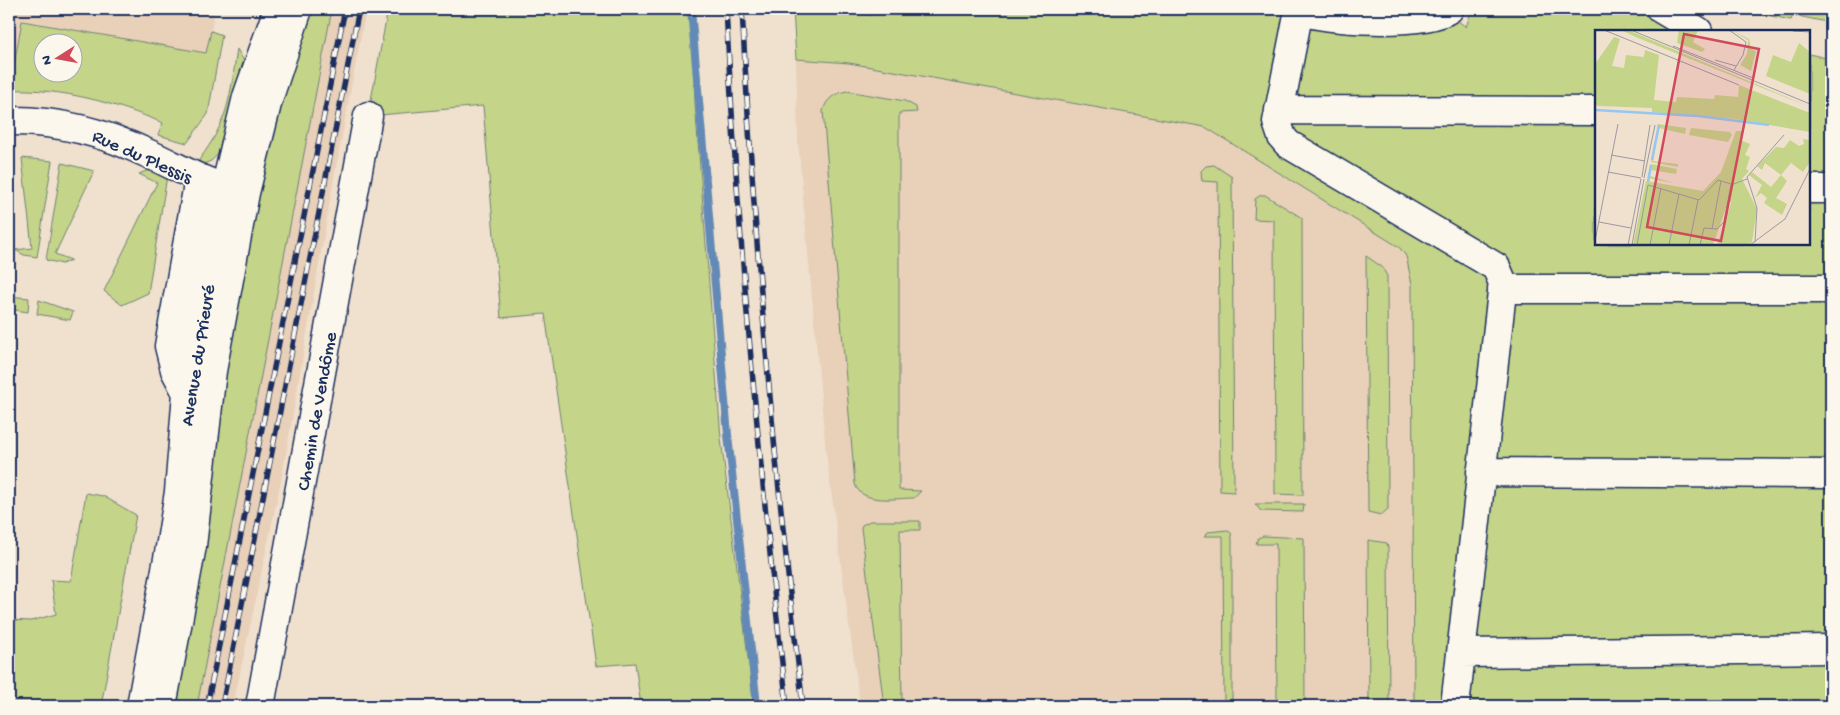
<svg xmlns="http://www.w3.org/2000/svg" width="1840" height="715" font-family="'Gochi Hand',sans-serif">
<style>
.built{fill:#e8d0b9}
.green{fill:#c4d489;stroke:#708274;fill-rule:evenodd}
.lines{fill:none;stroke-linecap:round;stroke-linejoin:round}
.stream{stroke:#648ab6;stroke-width:8}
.minor-casing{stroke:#1b2f5e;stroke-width:31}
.minor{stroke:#fbf7ec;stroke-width:28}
.rail-casing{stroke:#1b2f5e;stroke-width:5.5}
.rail{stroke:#fbf7ec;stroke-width:4;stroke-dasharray:11;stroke-linecap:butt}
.labels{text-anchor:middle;stroke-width:4;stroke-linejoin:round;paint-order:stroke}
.street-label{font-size:19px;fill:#1b2f5e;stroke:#fbf7ec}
.inset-river{fill:none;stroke:#95c7f1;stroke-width:2.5}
.inset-road{fill:none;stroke:#9b99a1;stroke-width:1}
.view{fill:#d1495b;fill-opacity:0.15;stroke:#d1495b;stroke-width:2.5}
.inset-edge{fill:none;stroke:#1b2f5e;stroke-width:2.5}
</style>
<rect width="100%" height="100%" fill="#f0e0ce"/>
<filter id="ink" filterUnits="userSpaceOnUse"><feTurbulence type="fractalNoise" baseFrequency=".02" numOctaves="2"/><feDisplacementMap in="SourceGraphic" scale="10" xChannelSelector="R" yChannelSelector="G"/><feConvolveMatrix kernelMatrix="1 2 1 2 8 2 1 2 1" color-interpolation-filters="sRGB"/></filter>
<g filter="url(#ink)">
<!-- built -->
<path class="built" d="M9,9H215L207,53L22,21L13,70L9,72Z
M332,9H366L333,183L283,471L233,706H197Z
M796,59L849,63L1205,127L1487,282L1439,706H860L826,452L798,141Z"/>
<!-- green -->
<path class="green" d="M309,9H332L197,706H170L218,384L254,185Z
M388,9H691L695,103L721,438L754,706H641L635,663L596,666L545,314L501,318L483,106L368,116Z
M793,9L872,15L874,9H1443L1466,27L1472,9H1605L1656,15L1663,20L1669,31H1596V244H1809V54L1831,59V706H1414L1412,284L1406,256L1399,247L1205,127L849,63L796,59Z
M1737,9H1831V23L1793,15L1791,20Z
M22,21L206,53L211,31L222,35L208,114L187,143L158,135L163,123C115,103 62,88 9,90V72L13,70ZM42,42H72V72H42Z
M237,49L248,68L225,148L211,161L201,165L199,160C229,120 230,97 237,49Z
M847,91L905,101L916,107L917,112L899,113V490L921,491L914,498C897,498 861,505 855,484L823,111C826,99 835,93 847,91Z
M22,158L52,161L37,257L24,255L15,250L32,248Z
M62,163L94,171L55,254L71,260L62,264L46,260Z
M1214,165L1232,177L1234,492L1220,491L1218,182L1202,181L1201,171L1206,166Z
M157,170L167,176L148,293L122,305L104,291L157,183L139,174L146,171Z
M1261,195H1265L1302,218L1303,495L1275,494L1274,220L1254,219L1255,199Z
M1366,256L1382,267L1387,276L1388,509L1381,515L1368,512Z
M9,296L29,298L28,312L9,309Z
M39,300L73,312L70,320L37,314Z
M86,493L103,496L136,515L101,706H9V620L31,621L56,614L51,580L71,581Z
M1255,504H1304L1303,512L1261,511Z
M870,521H920V530H900L902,706H884L861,528L862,525Z
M1227,530L1231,533L1232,539V706H1224L1223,536H1204L1208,532Z
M1263,536L1304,538L1305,706H1277L1276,544H1256L1258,538Z
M1368,540L1387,543L1388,548L1389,706H1369Z"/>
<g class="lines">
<!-- stream -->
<path class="stream" d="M691,9L728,435L757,706"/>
<defs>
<path id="minor" d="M1298,9C1322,22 1427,25 1449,9
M1661,9L1698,31
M1299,10L1277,122L1282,137L1288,144L1496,267L1503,283L1455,706
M1279,110L1596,111
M9,121C58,120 105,133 149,154C180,168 209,186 243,193
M1809,189H1831
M1502,289H1831
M187,393L175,370L169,346L199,179
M1481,472L1831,474
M1461,653L1831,649
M141,706L171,542L179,492L187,393L225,189L247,97L278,9
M162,706L192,546L212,371L245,193L268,100L298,9
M260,706L368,116"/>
</defs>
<!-- minor casing -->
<use href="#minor" class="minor-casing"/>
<!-- minor -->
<use href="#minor" class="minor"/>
<defs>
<path id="rail" d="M726,9C738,242 760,475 787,706
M742,9C754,242 775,475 803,706
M207,706L345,9
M222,706L359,9"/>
</defs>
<!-- rail casing -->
<use href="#rail" class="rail-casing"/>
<!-- rail -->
<use href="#rail" class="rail"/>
</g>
</g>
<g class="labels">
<!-- street labels -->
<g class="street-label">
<text transform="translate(143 155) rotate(24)" y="7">Rue du Plessis</text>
<text transform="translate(196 355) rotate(-81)" y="7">Avenue du Prieuré</text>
<text transform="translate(315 411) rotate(-80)" y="7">Chemin de Vendôme</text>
</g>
</g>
<!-- overview -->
<g transform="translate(1595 30)">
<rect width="215" height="215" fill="#f0e0ce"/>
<path d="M26,0H33L215,77L43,8ZM84,0H103L98,12L110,19L107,22L82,13ZM136,0L154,9L156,19L161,21L156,41L145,35L152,24L153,10ZM19,7L25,9L17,36L29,38L31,25L49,27L50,20L64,25L59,70L81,72L82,67L119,69L120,65L143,67L144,55L215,83V102L139,89L57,82V78L3,76L0,74V34ZM204,13L215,22V64L171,46L178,25L196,32ZM63,94L91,98L90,104L64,98L58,131L83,134V137L56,132ZM96,98L135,102L137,105L133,112L94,105ZM141,101H147L145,110L155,114L150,125L155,127L151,139L154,141L147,149L162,179L157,212L153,215H122L136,173L134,169L118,215H38L51,151L108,161L126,142ZM208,109L215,110V132L208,142L196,133L186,145L192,151L181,168L192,174L187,185L169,173L172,168L166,163L160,168L167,155L154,145L157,142L176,157L186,145L170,133L167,140L162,136L181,117L189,118L195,110L204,116L209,114ZM56,134L82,139L81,144L56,140L55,146L79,153L53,148Z" fill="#c4d489"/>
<path class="inset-river" d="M0,80L103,86L174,95M57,130L64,95M53,152L56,135"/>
<path class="inset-road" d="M9,0L144,55M36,0L215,74M134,0L151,12L148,25L139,40M198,1L215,2M78,16L158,48M120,30L141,36M16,125L50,131M13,142L46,148M47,147L55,95M49,148L60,95M4,192L36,198M117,199L126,151M0,211L23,94M160,212L162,178L152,147L189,105M33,215L46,149M37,215L49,149M42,215L53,155L104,170L123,150L136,154M55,215L66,158M74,215L84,164M94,215L103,170M105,215L109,198L122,199L129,192L136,155L152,149M155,215L190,189L215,139"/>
<path class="view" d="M89,4L164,19L126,211L52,197Z"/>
<rect width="215" height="215" class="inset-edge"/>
</g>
<!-- margin -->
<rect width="1840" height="715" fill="none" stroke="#fbf7ec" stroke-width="30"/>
<rect x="15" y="15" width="1810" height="685" fill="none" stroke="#1b2f5e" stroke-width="2" filter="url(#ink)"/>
<!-- north arrow -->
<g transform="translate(58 58) rotate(259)"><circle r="24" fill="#fbf7ec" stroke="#a1a7b3"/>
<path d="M0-4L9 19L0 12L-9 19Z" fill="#d1495b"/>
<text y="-8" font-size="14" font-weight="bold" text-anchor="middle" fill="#1b2f5e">N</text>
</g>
</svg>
